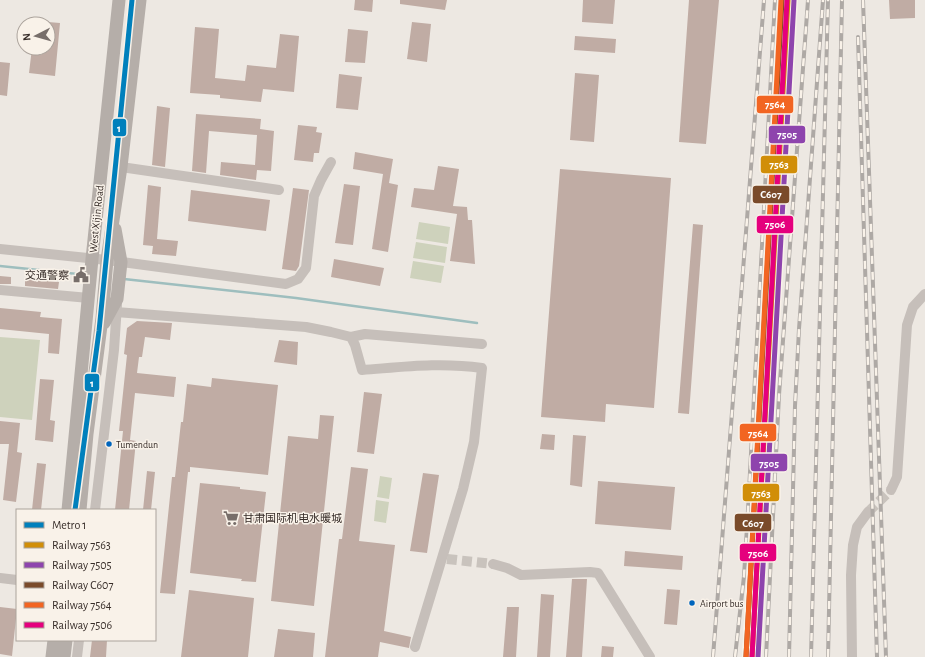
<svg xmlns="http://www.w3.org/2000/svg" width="925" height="657" font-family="'Alegreya Sans','Noto Sans SC',sans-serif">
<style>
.green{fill:#ced2bc}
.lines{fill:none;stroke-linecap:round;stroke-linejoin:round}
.stream{stroke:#9ebebe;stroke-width:2.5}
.building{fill:#c0aca4}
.minor-tunnel{stroke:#c9c3bd;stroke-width:10;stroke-dasharray:10 5;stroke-linecap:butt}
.minor{stroke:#c6bfba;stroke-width:10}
.major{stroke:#b5aea9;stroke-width:13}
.rail-casing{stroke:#aea9a5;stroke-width:4}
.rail{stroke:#f9f2e9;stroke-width:2.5;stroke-dasharray:8;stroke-linecap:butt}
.rail-1-casing{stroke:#f9f2e9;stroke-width:8}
.rail-2-casing{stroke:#f9f2e9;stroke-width:8}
.rail-3-casing{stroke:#f9f2e9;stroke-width:8}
.rail-4-casing{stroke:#f9f2e9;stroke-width:8}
.rail-5-casing{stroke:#f9f2e9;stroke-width:8}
.rail-1{stroke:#d18e08;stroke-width:5}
.rail-2{stroke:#8e44ad;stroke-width:5}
.rail-3{stroke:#7a4b2a;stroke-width:5}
.rail-4{stroke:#f26522;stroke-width:5}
.rail-5{stroke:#e5007d;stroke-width:5}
.metro-1-casing{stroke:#f9f2e9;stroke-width:8}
.metro-1{stroke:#0080bc;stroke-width:5}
.bus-dot{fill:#0065bd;stroke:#f9f2e9;stroke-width:1.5}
.labels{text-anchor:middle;stroke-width:3;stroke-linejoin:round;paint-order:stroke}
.bus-label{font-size:10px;fill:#372d29;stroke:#f9f2e9;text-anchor:start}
.street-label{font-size:11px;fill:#372d29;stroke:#f9f2e9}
.poi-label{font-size:11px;fill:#372d29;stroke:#f9f2e9;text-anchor:end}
.line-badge{stroke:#f9f2e9;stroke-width:1.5}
.badge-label{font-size:11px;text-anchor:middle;font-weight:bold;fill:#fff}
</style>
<rect width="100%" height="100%" fill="#ede8e2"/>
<!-- green -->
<path class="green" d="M419,222L450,227L448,244L416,239Z
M416,242L447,247L445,263L413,258Z
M413,261L444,266L441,283L410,278Z
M0,337L40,340L32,420L0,417Z
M380,476L392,478L389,499L377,497Z
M376,500L389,502L386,523L374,521Z"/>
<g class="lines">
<!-- stream -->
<path class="stream" d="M0,266L87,275
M124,279L296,298L477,323"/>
</g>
<!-- building -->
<path class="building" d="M355,0H373L372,12L354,10Z
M400,0H447L445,10L400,4Z
M583,0H615L613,24L582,22Z
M689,0H719L706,144L679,142Z
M889,0H915V18L890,19Z
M48,22L60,23L55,76L29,73L32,48H48Z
M412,22L431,24L427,62L407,59Z
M195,27L219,29L215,78L245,81L247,65L276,68L280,34L299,36L294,92L263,89L261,102L220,98V95L190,93Z
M348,29L368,31L365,63L345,62Z
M575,36L616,39L615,53L574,50Z
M0,62L10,63L7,96L0,95Z
M575,73L599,75L594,142L570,140Z
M339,74L362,77L358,110L336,108Z
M157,106L170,108L165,167L152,165Z
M196,114L261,119L260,129L274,131L271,171L257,170L256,180L220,175L221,162L255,165L257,135L209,131L206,173L192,171Z
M298,125L317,127L316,132L322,133L319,153H314L313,162L294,160Z
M355,152L393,159L389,183L398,185L388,252L372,249L383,174L353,169Z
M438,166L459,169L453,206L467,207L468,220H472L475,264L450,261L457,214L411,207L414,188L434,190Z
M560,169L671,178L654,408L606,404L605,422L541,417Z
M344,184L360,186L353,245L335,243Z
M148,185L161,187L157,239L178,241L176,256L152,254L153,246L143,245Z
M293,188L309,190L299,266L296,271L282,269Z
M191,190L270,200L266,231L188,221Z
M693,224L703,225L689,414L678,413Z
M334,259L384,268L380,286L331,277Z
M0,276L11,277V284H0Z
M25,278L59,282L58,289L25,286Z
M0,308L41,312L40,317L62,319L59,354L48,353L49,334L0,329Z
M137,321L172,323L170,340L145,337L142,357H139L137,373L176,377L174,397L135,393L130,440L136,441L129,510H115L123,431H119L127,355L124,354L127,328Z
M279,340L298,342L297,365L274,362Z
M212,378L278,385L268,475L190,467V472H188L175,594L160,593L172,477H175L181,422H183L187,384L211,387Z
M40,379L54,380L50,420L55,421L53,442L35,440Z
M364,392L382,394L374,454L357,452Z
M320,415L334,416L314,606L271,601L288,436L318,439Z
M0,421L20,423L17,452L22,453L16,502L3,500L9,444H0Z
M542,434L555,435L554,450L540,449Z
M573,435L586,436L582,487L570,485Z
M37,463L46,464L41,510H32Z
M351,467L368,469L359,541L395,545L384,631L411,637L409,648L380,642L378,657H325L339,539H342Z
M147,471L155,472L151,510H143Z
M423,473L439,475L427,553L410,551Z
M598,481L675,487L671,530L595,524Z
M200,483L240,487V489L266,492L256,582L241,581L242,579L190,573Z
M625,551L683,556L682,570L624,566Z
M572,579H587L582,657H566Z
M667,589L680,590L677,625L664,624Z
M189,590L254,598L248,657H181Z
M541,594L554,595L550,657H537Z
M0,607L17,609L12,656L0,654Z
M507,607H519L516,657H503Z
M278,629L315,633L313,657H274Z
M92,640H107L106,657H90Z
M602,646L614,647L613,657H601Z"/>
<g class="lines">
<!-- minor-tunnel -->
<path class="minor-tunnel" d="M868,512L891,490
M447,559L493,564"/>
<!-- minor -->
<path class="minor" d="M121,167L279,190
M0,249L107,260L286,284L298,279L306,268L314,196L321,180L331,162
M0,290L89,298
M116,312L306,327L331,332L351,337L355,345L362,370C403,367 440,362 482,368L474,442L463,489L415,647
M351,337L365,334L482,344
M891,490L897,477L907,325L913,307L925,294
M95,510L114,350L117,305
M493,564L507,568L521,575L590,572L598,573L650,657
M0,578L17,580
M77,657L79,640
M852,657L851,575L853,545L857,527L868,512"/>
<!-- major -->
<path class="major" d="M104,323L117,299L121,262L115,229
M68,510L92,259L119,0
M80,510L87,434L102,318L107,260L121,167L140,0
M52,657L54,640
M64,657L66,640"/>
<defs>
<path id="rail" d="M863,0L886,657
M858,37L877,657
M713,657L764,0
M735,657L744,576L748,510L775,0
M766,657L779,395L808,0
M789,657L795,406L799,329L823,0
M811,657L828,0
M828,657L842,0"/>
</defs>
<!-- rail casing -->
<use href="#rail" class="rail-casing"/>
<!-- rail -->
<use href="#rail" class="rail"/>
<defs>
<path id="rail-1" d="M752,657L788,0"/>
<path id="rail-2" d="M758,657L794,0"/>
<path id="rail-3" d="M746,657L782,0"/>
<path id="rail-4" d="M746,657L781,0"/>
<path id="rail-5" d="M752,657L787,0"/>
</defs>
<!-- rail-1 casing -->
<use href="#rail-1" class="rail-1-casing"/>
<!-- rail-2 casing -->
<use href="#rail-2" class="rail-2-casing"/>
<!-- rail-3 casing -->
<use href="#rail-3" class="rail-3-casing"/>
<!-- rail-4 casing -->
<use href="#rail-4" class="rail-4-casing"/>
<!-- rail-5 casing -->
<use href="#rail-5" class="rail-5-casing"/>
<!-- rail-1 -->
<use href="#rail-1" class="rail-1"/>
<!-- rail-2 -->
<use href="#rail-2" class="rail-2"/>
<!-- rail-3 -->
<use href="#rail-3" class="rail-3"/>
<!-- rail-4 -->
<use href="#rail-4" class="rail-4"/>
<!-- rail-5 -->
<use href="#rail-5" class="rail-5"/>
<defs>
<path id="metro-1" d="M75,510L99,331L132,0"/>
</defs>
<!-- metro-1 casing -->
<use href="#metro-1" class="metro-1-casing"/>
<!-- metro-1 -->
<use href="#metro-1" class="metro-1"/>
</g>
<!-- icons -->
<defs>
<symbol id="civic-bare" viewBox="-9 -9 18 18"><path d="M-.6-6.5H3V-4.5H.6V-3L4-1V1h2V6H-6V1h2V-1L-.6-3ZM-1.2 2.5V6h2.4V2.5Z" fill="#776e6a" stroke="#f9f2e9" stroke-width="2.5" paint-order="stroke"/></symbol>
<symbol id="supermarket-bare" viewBox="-9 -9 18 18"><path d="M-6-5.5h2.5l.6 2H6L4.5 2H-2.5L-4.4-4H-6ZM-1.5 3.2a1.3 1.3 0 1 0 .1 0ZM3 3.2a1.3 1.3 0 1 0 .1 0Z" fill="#776e6a" stroke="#f9f2e9" stroke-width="2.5" paint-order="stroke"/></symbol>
</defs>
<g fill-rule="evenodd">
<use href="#civic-bare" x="70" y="264" width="22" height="22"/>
<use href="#supermarket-bare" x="220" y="507" width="22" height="22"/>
</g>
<!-- markers -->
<g class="bus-dot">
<circle cx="109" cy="444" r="3.5"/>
<circle cx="692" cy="603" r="3.5"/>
</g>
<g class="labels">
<!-- bus labels -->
<g class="bus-label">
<text x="116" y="448">Tumendun</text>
<text x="700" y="607">Airport bus</text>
</g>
<!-- street labels -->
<g class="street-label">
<text transform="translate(96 219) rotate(-84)" y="4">West Xijin Road</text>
</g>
<!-- poi labels -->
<g class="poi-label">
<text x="69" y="279">交通警察</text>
<text x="243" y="522" text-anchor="start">甘肃国际机电水暖城</text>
</g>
</g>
<g class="line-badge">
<rect x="756" y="95" width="38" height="19" rx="4" fill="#f26522"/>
<rect x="112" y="118" width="15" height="19" rx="4" fill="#0080bc"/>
<rect x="768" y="125" width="38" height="19" rx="4" fill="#8e44ad"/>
<rect x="760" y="155" width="38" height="19" rx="4" fill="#d18e08"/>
<rect x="752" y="185" width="38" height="19" rx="4" fill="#7a4b2a"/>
<rect x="756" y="215" width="38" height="19" rx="4" fill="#e5007d"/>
<rect x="84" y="373" width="16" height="19" rx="4" fill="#0080bc"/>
<rect x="739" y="423" width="38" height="19" rx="4" fill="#f26522"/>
<rect x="750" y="453" width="38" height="19" rx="4" fill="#8e44ad"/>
<rect x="742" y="483" width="38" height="19" rx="4" fill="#d18e08"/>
<rect x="734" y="513" width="38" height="19" rx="4" fill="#7a4b2a"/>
<rect x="739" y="543" width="38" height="19" rx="4" fill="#e5007d"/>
</g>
<g class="badge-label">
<text x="775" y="108">7564</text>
<text x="119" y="132">1</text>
<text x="787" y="138">7505</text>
<text x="779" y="168">7563</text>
<text x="771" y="198">C607</text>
<text x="775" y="228">7506</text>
<text x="92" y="387">1</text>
<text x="758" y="437">7564</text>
<text x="769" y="467">7505</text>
<text x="761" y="497">7563</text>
<text x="753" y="527">C607</text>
<text x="758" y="557">7506</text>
</g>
<!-- legend -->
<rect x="16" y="509" width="140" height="132" fill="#f9f2e9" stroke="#aba39c"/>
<rect x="24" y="522" width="20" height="6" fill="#0080bc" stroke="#aba39c"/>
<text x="52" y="529" font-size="12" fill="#372d29">Metro 1</text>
<rect x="24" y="542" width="20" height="6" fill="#d18e08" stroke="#aba39c"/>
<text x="52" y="549" font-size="12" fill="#372d29">Railway 7563</text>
<rect x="24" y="562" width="20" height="6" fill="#8e44ad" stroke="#aba39c"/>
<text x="52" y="569" font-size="12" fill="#372d29">Railway 7505</text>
<rect x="24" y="582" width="20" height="6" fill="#7a4b2a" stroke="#aba39c"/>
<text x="52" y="589" font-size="12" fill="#372d29">Railway C607</text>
<rect x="24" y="602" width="20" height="6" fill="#f26522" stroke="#aba39c"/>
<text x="52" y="609" font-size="12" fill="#372d29">Railway 7564</text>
<rect x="24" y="622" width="20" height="6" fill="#e5007d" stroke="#aba39c"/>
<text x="52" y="629" font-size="12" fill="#372d29">Railway 7506</text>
<!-- north arrow -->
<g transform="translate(36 36) rotate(264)"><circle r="19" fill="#f9f2e9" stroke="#aba39c"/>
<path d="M0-3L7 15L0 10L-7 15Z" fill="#776e6a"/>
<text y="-6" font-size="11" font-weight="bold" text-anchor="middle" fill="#372d29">N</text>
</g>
</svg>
